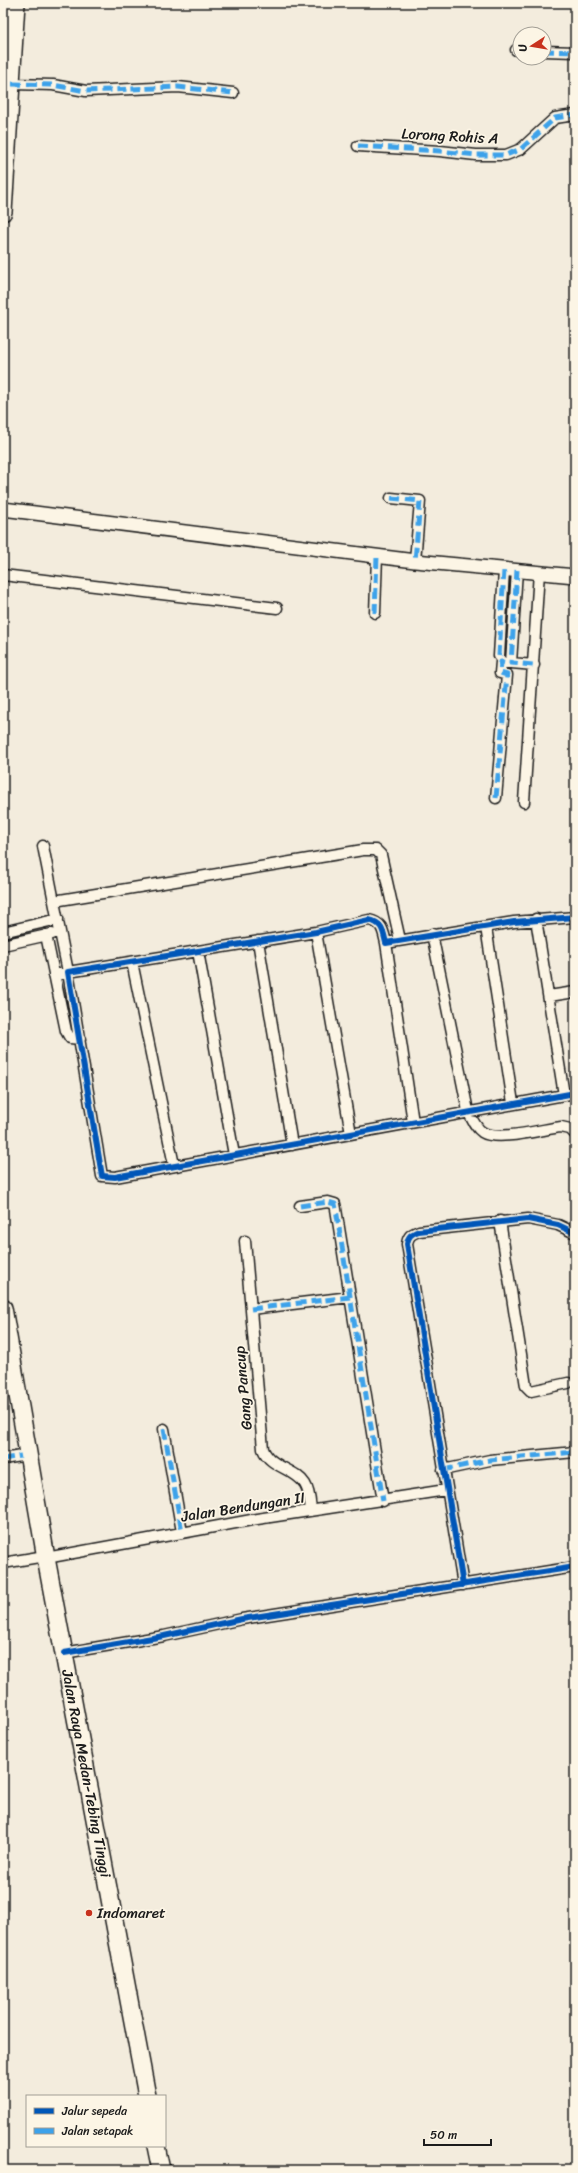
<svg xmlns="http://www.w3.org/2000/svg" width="578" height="2173" font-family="Sriracha,sans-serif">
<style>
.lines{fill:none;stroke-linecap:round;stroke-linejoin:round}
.street-casing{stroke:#1c1c1c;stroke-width:13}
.secondary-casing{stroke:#1c1c1c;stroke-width:16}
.highway-casing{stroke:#1c1c1c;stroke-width:20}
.street{stroke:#fcf5e5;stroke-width:10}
.secondary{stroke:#fcf5e5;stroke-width:13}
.highway{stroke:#fcf5e5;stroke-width:17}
.quiet{stroke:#3da2ea;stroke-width:5;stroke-dasharray:10 5;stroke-linecap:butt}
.cycleway-casing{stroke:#fcf5e5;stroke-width:8}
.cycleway{stroke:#0057b8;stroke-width:6}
.poi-dot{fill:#c8321e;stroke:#fcf5e5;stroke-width:1.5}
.labels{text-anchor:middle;stroke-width:3.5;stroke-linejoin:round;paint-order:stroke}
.street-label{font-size:15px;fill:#1c1c1c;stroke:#fcf5e5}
.poi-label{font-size:15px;fill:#1c1c1c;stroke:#fcf5e5;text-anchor:start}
</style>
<rect width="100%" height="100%" fill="#f3ecdd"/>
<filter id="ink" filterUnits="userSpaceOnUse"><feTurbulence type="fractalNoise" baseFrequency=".025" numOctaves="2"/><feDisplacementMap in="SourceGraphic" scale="8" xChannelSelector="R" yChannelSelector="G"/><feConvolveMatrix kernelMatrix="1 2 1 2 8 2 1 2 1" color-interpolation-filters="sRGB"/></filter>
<g filter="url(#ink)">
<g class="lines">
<defs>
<path id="street" d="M516,50H520
M544,51L575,52
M12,84L53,85L86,91L178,87L233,93
M358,146L440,151L476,155H506L521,149L555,118L575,115
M391,498L420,501L415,561
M517,570L511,663L534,665
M3,575L277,608
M375,613L377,556
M499,656L504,570
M496,798L507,675L500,673L501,662L511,663
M524,802L539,572
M43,846L68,972L54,975
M54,901L363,850H376L381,855L400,940
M575,917L514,922L386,943C383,931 383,923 369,920L316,932L68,972L102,1176L115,1177L575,1093
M536,919L564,1095
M486,927L513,1103
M3,932L58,919
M316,932L351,1134
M432,934L468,1111C472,1119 475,1127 482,1132C497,1142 543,1129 561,1127L570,1129L575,1134
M46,935L66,1031L70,1038L80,1039
M258,941L292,1145
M386,943L413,1122
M3,945L52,934
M198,951L234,1155
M132,962L174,1165
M549,996L575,992
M300,1206L328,1202L335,1204L336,1209L383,1501
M500,1221L526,1386L531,1391L568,1383
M245,1241L263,1449C270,1468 295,1468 305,1484C310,1492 310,1502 311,1511
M251,1309L350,1297
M164,1429L182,1532
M3,1459L21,1456
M443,1470L490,1460L575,1452
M46,1558L257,1519L446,1490
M3,1563L39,1557
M463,1585L407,1244C408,1236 411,1234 419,1231L528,1219L558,1225L575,1233
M64,1653L164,1636L242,1619L575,1567"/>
<path id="secondary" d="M3,509L415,561L575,576"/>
<g id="highway">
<path d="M3,4V3"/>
<path d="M3,212L16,3"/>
<path id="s1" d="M3,1308L46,1558L147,2096"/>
<path d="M156,2146L161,2170"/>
</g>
</defs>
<!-- street casing -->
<use href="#street" class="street-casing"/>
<!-- secondary casing -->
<use href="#secondary" class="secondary-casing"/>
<!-- highway casing -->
<use href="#highway" class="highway-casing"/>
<!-- street -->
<use href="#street" class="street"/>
<!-- secondary -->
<use href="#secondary" class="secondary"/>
<!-- highway -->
<use href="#highway" class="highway"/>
<!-- quiet -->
<path class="quiet" d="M516,50H520
M544,51L575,52
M12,84L53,85L86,91L178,87L233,93
M358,146L440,151L476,155H506L521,149L555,118L575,115
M391,498L420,501L415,561
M517,570L511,663L534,665
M375,613L377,556
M499,656L504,570
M496,798L507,675L500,673L501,662L511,663
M300,1206L328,1202L335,1204L336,1209L383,1501
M251,1309L350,1297
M164,1429L182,1532
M3,1459L21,1456
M443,1470L490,1460L575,1452"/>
<defs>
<path id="cycleway" d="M575,917L514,922L386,943C383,931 383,923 369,920L316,932L68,972L102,1176L115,1177L575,1093
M463,1585L407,1244C408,1236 411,1234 419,1231L528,1219L558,1225L575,1233
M64,1653L164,1636L242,1619L575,1567"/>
</defs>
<!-- cycleway casing -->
<use href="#cycleway" class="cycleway-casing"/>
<!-- cycleway -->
<use href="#cycleway" class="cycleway"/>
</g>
</g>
<!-- markers -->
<circle class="poi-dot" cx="89" cy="1913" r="4"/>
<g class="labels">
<!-- street labels -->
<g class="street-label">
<text transform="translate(450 136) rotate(3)" y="5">Lorong Rohis A</text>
<text transform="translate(243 1388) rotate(-95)" y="5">Gang Pancup</text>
<text transform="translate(243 1507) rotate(-9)" y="5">Jalan Bendungan II</text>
<text dy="5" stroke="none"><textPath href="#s1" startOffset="473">Jalan Raya Medan-Tebing Tinggi</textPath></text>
</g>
<!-- poi labels -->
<g class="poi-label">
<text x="97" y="1918">Indomaret</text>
</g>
</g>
<!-- margin -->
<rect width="578" height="2173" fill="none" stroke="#fcf5e5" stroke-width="16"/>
<rect x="8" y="8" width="562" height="2157" fill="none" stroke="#1c1c1c" stroke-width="1.5" filter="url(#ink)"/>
<!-- legend -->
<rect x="26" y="2095" width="140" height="52" fill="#fcf5e5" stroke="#a29e95"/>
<rect x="34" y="2108" width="20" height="6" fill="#0057b8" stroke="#a29e95"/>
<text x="62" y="2115" font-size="12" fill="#1c1c1c">Jalur sepeda</text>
<rect x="34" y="2128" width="20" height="6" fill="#3da2ea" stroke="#a29e95"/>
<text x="62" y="2135" font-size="12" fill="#1c1c1c">Jalan setapak</text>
<!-- north arrow -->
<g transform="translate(532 46) rotate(258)"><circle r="19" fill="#fcf5e5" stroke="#a29e95"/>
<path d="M0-3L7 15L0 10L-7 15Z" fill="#c8321e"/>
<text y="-6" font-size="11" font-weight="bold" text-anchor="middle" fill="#1c1c1c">U</text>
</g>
<!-- scale -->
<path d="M424 2139v6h67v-6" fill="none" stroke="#1c1c1c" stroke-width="2"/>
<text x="430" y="2139" font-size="12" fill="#1c1c1c" stroke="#fcf5e5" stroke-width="3" paint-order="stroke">50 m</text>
</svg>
